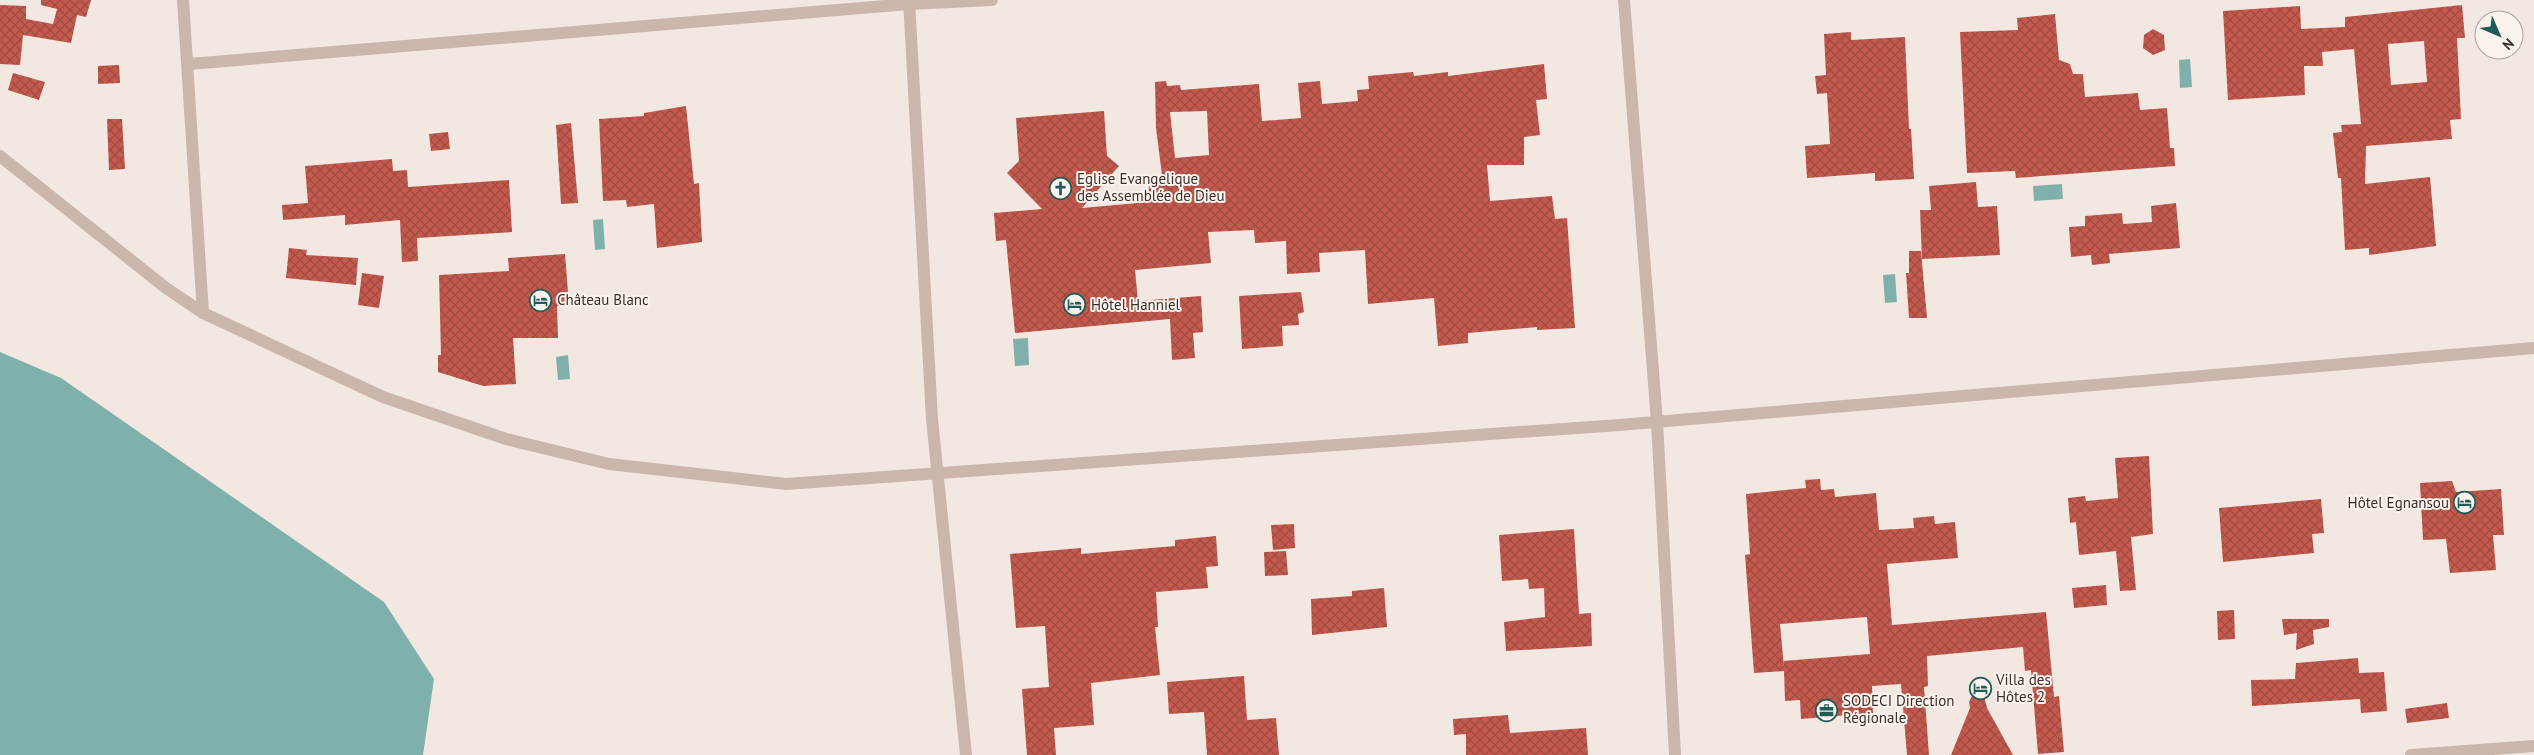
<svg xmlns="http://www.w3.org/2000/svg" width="2534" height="755" font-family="'PT Sans',sans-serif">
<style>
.water{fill:#80b0ab}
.building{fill:url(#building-cross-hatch);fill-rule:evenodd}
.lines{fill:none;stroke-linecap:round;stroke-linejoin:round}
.minor{stroke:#cbb6ac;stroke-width:12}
.labels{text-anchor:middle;stroke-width:4;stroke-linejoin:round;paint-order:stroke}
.poi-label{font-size:15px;fill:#3a2e2b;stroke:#faf3ed;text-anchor:start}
</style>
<defs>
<pattern id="building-cross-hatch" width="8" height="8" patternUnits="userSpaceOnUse" patternTransform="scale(1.25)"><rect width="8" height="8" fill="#c45a4e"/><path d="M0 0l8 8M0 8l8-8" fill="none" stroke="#a04b41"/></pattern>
</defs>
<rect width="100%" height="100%" fill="#f3e8e1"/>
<!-- water -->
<path class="water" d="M2190,59L2192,87L2180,88L2179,60Z
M2062,184L2063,199L2034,201L2033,186Z
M603,219L605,249L595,250L593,220Z
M1895,274L1897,302L1885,303L1883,275Z
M1028,338L1029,365L1015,366L1013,339Z
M0,352L61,378L384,602L434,679L423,755H0Z
M568,355L570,379L558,380L556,357Z"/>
<!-- building -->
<path class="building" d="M41,0H91L86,17L77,15L71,43L23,35L20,65L0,64V5L26,6V19L53,24L57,9L41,5Z
M2462,5L2465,38H2457L2461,119L2450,120L2452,139L2366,146L2365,184L2430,177L2436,246L2369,255V248L2345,250L2341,178H2338L2333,133L2342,132L2341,125L2361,124L2354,49L2322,52L2323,66H2304L2305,95L2228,100L2223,11L2300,6L2301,29L2345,27V17ZM2424,41L2427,82L2391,85L2388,44Z
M2055,14L2059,60L2070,64L2073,74H2083L2085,97L2138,93L2140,110L2167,108L2170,148H2174L2175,166L2016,178L2015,171L1967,173L1960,32L2018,30L2017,18Z
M2153,29L2164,35L2165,50L2153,55L2143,48L2144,35Z
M1851,32V40L1905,37L1909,129H1911L1914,179L1875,181V173L1807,178L1805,146L1830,144L1827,93L1817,94L1815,76L1826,75L1824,34Z
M1544,64L1547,99L1536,100L1540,135L1524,137V165H1487L1490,201L1552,196L1555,219L1567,218L1575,328L1537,330V327L1468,333V343L1438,346L1434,298L1368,304L1365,250L1319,253L1320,272L1287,274L1286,241L1255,243L1254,230L1208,232L1211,263L1135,270L1138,301L1201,296L1203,332L1193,333L1195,358L1172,360L1170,319L1015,333L1006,240L996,241L994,213L1042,209L1007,173L1019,161L1016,118L1104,111L1107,156L1119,166L1082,208L1149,202V184L1163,183L1156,128L1155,82L1166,81L1167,86L1180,85L1181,90L1259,84L1262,121L1301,118L1298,83L1320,81L1322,104L1358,101L1357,90L1369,89L1368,76L1413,72L1414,76L1448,72V76ZM1207,111L1209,155L1175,158L1170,112Z
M119,65L120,83L98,84V66Z
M13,73L45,82L39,100L8,90Z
M686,106L694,184L699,183L702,242L657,248L654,204L627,207L626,200L603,201L599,119L644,116V113Z
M107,119H122L125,169L109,170Z
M571,123L578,203L561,204L556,125Z
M448,132L450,149L431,151L429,134Z
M392,159L393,171L407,170L408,187L509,180L512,232L417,238L418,261L402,262L400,220L345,225V215L283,220L282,205L308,203L305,166Z
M1976,182L1978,207L1997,206L2000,255L1922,259L1920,210H1931L1929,186Z
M2176,203L2180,248L2109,254L2110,263L2092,265L2091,255L2071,257L2069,227L2085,226V216L2122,213L2123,224L2152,222L2151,206Z
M289,248L307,250L306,255L358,258L356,285L286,278Z
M1909,251H1921L1927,318H1909L1906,273H1909Z
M565,254L569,305L557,306L558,338H513L516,384L483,386L438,372V355H441L439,275L509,271L508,258Z
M362,273L384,276L379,308L358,305Z
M1301,292L1304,312L1298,314L1299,325L1282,326L1283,346L1242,349L1239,296Z
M2149,456L2153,534L2131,537L2136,590L2120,591L2116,551L2079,555L2076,522L2070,523L2068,498L2085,496L2086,501L2118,498L2115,458Z
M1820,479L1821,490L1834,489L1835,497L1876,493L1879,530L1914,528L1913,518L1934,516L1935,524L1955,522L1958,558L1887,564L1892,625L2046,612L2054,697L2059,696L2064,752L2038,754L2031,670L2025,671L2023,647L1927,656L1928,686L1924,687L1929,755H1907L1901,684L1872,686L1873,713L1801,719L1800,700L1785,701L1784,671L1754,673L1745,555L1750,554L1746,494L1806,488L1805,480ZM1867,617L1870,654L1783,661L1784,667L1780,624Z
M2452,481L2456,492L2501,489L2504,535H2493L2496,570L2450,573L2446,539L2423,540L2420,483Z
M2321,499L2324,533L2312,534L2314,553L2223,562L2219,508Z
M1294,524L1295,548L1273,550L1271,525Z
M1574,529L1579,614L1591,613L1592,646L1506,651L1504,622L1545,617L1544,588L1529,589L1528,579L1502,581L1499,535Z
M1216,536L1218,566L1206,567L1208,588L1156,592L1158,627H1155L1160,675L1091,683L1094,725L1054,728L1056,755H1027L1022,689L1049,687L1045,626L1016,628L1010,554L1081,548V554L1175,546V540Z
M1286,551L1288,575L1265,576L1264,552Z
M2106,585L2107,605L2074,608L2072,588Z
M1384,588L1387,627L1312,635L1311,599L1352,596V591Z
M2234,610L2235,639L2218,640L2217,611Z
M2282,619H2329V627L2313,630L2314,644L2296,650L2297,633L2284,635Z
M2358,658L2359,673L2384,672L2387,711L2361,713L2360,699L2252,706L2251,680L2295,679L2296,663Z
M1244,676L1247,720L1276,718L1279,755H1207L1204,712L1169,714L1167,682Z
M1979,693L1984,696L1987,708L2013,755H1951L1970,708L1969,702L1972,696Z
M2447,703L2449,718L2407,723L2405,709Z
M1508,715L1510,733L1586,728L1588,755H1466V734L1454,735L1453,719Z"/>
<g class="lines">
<!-- minor -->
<path class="minor" d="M183,0L203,313
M909,0L932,419L966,755
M1624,0L1657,422L1675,755
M189,64L909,4L992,0
M0,156L166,288L203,313L383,397L506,439L609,464L786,484L1619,425L2534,348
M2411,755L2534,746"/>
</g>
<!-- icons -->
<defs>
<symbol id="church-ring" viewBox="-11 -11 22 22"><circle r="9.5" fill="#faf3ed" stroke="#215b57" stroke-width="1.5"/><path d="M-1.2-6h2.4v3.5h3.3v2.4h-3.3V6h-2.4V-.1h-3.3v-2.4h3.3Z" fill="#215b57"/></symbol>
<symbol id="hotel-ring" viewBox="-11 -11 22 22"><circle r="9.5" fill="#faf3ed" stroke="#215b57" stroke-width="1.5"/><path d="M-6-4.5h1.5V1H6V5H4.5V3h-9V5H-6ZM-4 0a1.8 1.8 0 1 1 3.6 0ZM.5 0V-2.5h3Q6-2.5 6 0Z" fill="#215b57"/></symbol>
<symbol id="office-ring" viewBox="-11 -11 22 22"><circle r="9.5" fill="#faf3ed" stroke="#215b57" stroke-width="1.5"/><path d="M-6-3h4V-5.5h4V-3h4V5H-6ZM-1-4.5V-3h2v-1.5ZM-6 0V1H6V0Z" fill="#215b57"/></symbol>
</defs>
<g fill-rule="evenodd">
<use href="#church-ring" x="1048" y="176" width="25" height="25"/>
<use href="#hotel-ring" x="528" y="288" width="25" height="25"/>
<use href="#hotel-ring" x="1062" y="292" width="25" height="25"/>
<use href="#hotel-ring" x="2452" y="490" width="25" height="25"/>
<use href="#hotel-ring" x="1968" y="676" width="25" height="25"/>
<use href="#office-ring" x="1814" y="698" width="25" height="25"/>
</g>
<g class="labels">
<!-- poi labels -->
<g class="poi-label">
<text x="1077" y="184">Eglise Evangelique<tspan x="1077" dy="17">des Assemblée de Dieu</tspan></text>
<text x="557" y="305">Château Blanc</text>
<text x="1091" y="310">Hôtel Hanniel</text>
<text x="2449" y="508" text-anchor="end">Hôtel Egnansou</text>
<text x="1996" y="685">Villa des<tspan x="1996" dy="17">Hôtes 2</tspan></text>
<text x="1843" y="706">SODECI Direction<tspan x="1843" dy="17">Régionale</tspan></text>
</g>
</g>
<!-- north arrow -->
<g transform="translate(2499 35) rotate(135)"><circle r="24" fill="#faf3ed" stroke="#ada49f"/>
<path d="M0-4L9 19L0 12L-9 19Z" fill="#215b57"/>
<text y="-8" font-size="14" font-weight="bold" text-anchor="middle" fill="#3a2e2b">N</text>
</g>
</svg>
